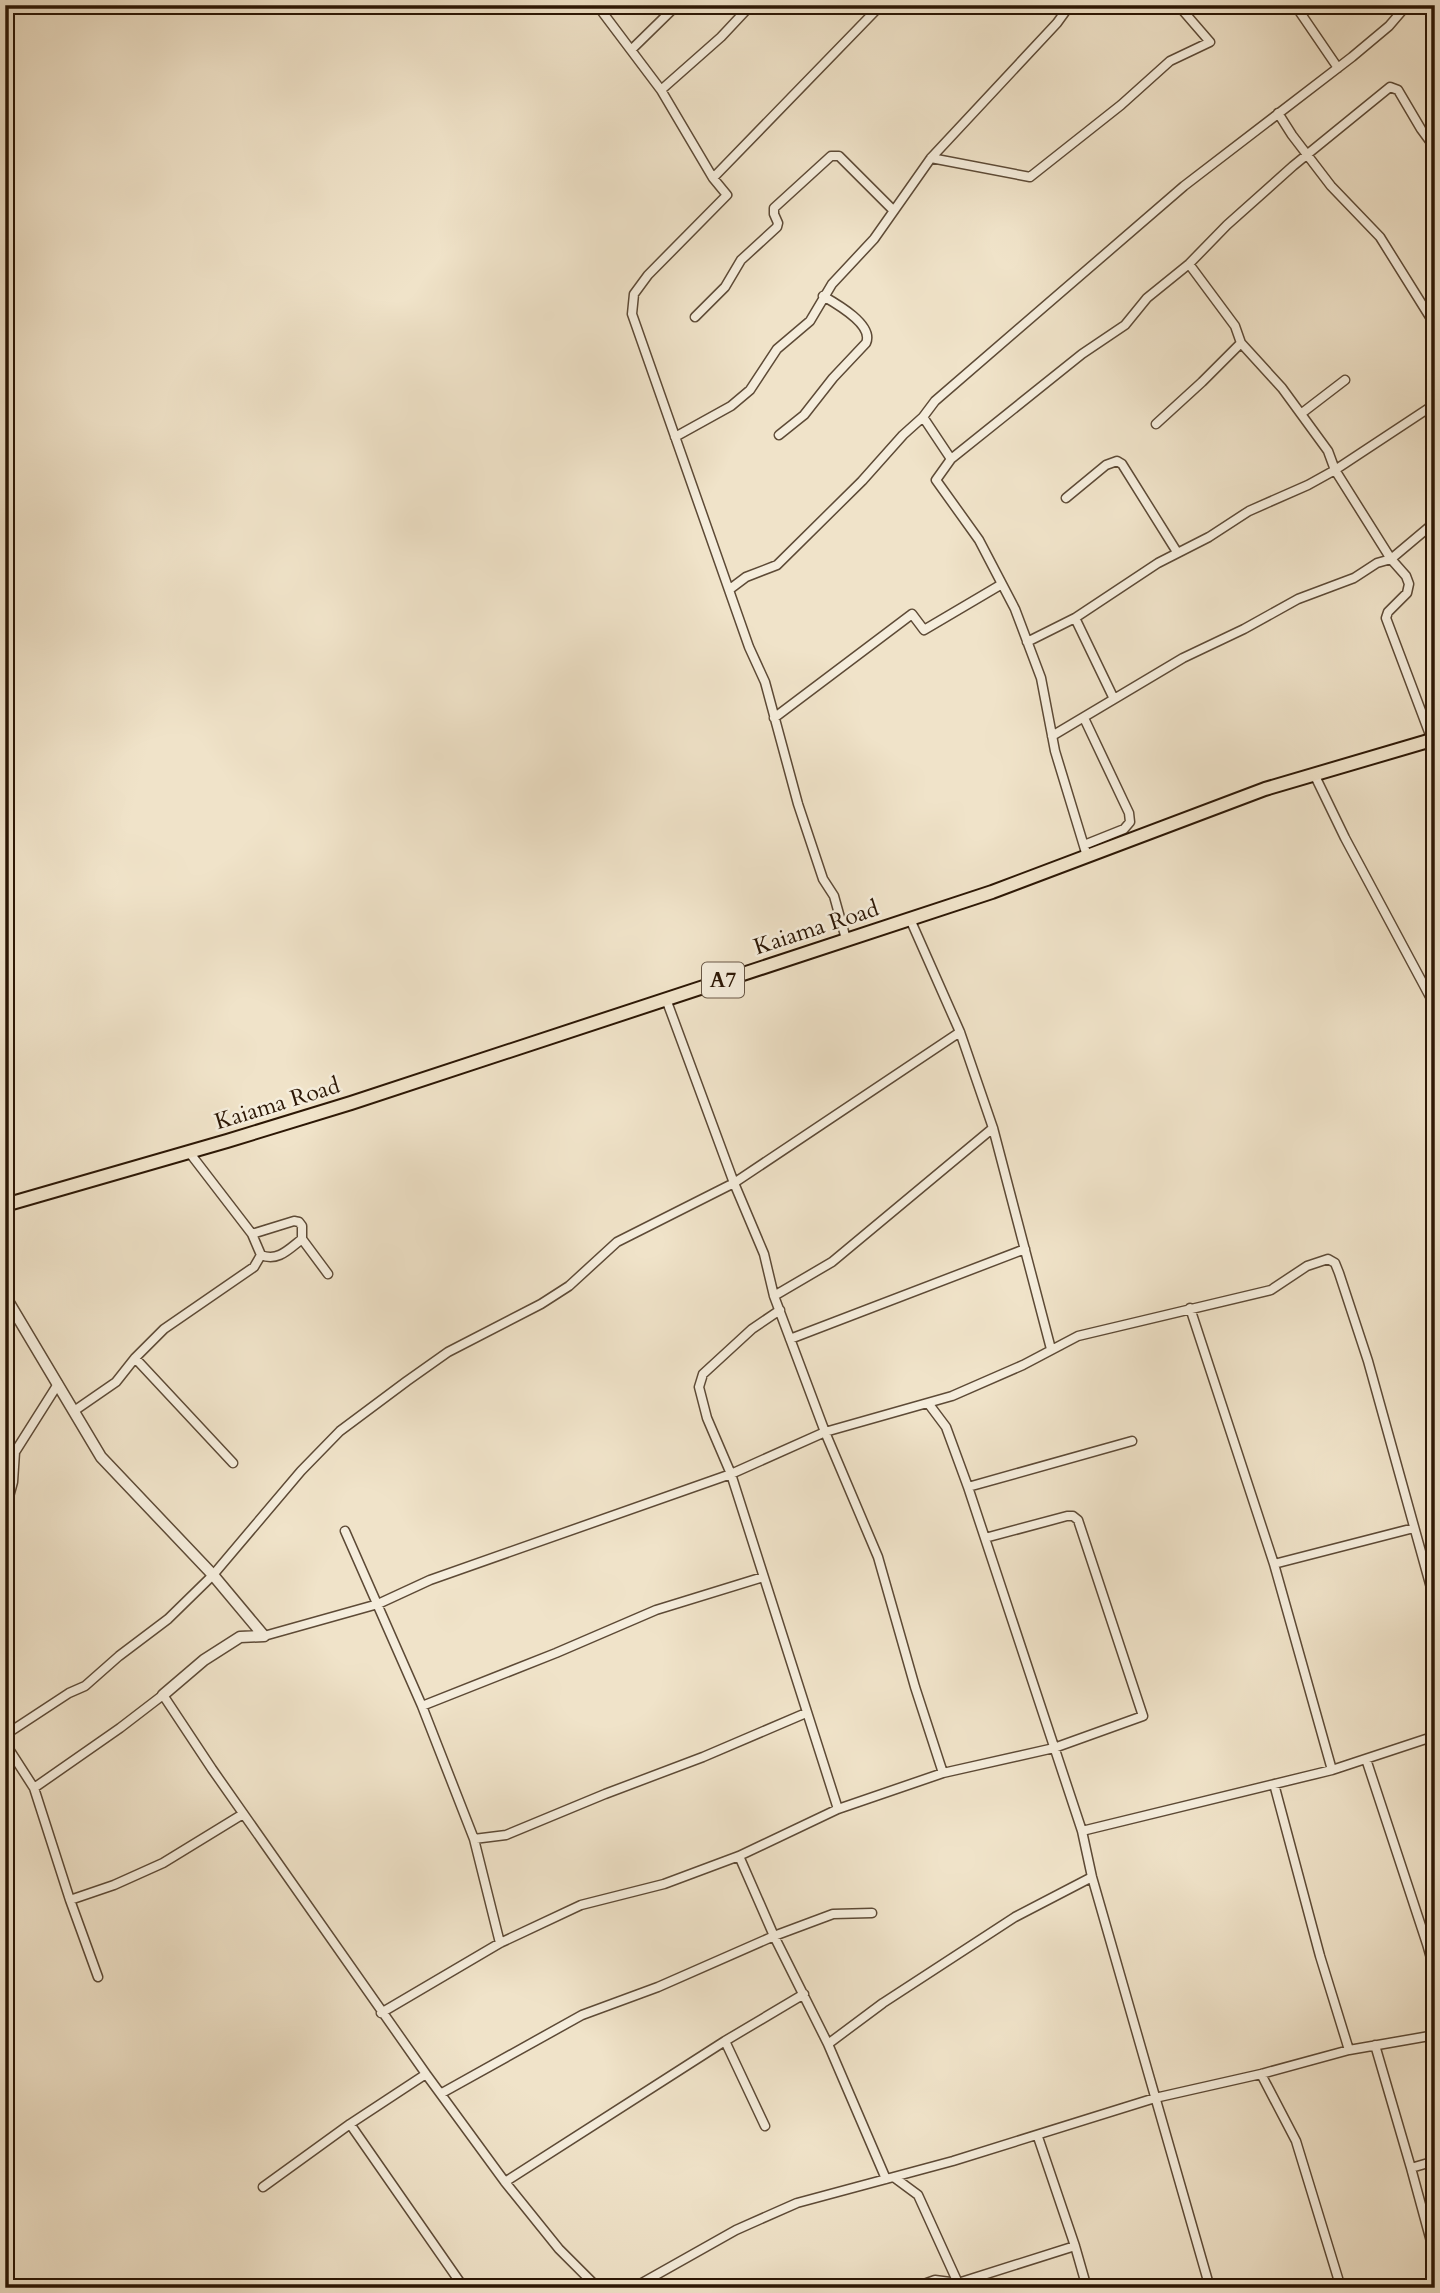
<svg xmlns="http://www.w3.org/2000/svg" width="1440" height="2293" font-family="Cardo,serif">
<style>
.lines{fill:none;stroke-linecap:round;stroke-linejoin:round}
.minor-casing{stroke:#5d4a36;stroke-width:11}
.tertiary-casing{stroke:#5d4a36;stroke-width:13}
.trunk-casing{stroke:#2c1705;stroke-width:16}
.minor{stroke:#f5eddc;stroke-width:8}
.tertiary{stroke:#f5eddc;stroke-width:10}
.trunk{stroke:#f0e3c9;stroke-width:12}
.labels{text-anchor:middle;stroke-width:5;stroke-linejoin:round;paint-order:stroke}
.shield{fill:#f5eddc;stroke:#685746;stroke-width:2}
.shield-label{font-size:21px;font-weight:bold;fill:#2c1705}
.street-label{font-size:23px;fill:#2c1705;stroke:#f5eddc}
</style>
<rect width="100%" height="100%" fill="#f0e3c9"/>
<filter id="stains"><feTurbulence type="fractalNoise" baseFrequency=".00286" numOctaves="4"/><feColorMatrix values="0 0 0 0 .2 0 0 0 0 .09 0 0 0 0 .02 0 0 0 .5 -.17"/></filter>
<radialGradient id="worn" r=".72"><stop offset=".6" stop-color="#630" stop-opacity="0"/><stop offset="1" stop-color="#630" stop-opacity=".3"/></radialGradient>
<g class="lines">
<defs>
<path id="minor" d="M597,5L661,90L713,178L727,195L648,275L634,294L632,314L749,647L765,682L798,804L823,879L834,896L846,939
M1295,5L1338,68
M1431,5L1435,13
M631,50L677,5
M661,90L721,37L751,5
M1278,113L1292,135L1331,186L1380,237L1435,325
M931,158L1030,177L1121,105L1170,61L1210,42L1178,5
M713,178L881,5
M1189,264L1235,326L1241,343L1282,388L1328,451L1335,470L1391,559L1406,576L1409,584L1407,593L1388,612L1386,618L1432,740
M695,317L725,287L741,260L777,227L778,223L774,214V208L831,156H839L893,210
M1302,413L1345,380
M923,417L951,459L1082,354L1125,325L1147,298L1189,264L1227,225L1293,166L1390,87L1398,90L1421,129L1435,148
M1156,424L1202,382L1241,343
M779,435L804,415L833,378L866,343C874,325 837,304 823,296
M675,437L731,406L750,390L777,349L810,321L832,284L874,239L931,158L1057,23L1070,5
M951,459L936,480L979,540L1015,609L1041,678L1055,751L1087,856
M1066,498L1106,465L1117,461L1122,464L1177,552
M730,589L746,577L777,565L862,481L903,435L923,417L935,401L1184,186L1352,57L1389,26L1407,5
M1075,618L1114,699
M1027,642L1075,618L1158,563L1209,537L1249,511L1308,485L1335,470L1435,404
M774,718L912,614L924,630L1002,584
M1084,718L1129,813L1130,822L1124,829L1084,845
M1052,736L1183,658L1244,629L1298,599L1354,578L1377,563L1391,559L1435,522
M1315,776L1345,838L1435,1006
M910,919L960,1032L993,1128L1051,1349
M666,999L734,1183L764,1254L774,1296L825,1432L878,1557L915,1687L943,1773
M252,1234L294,1221L299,1222L302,1226V1239L328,1274
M261,1255C278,1262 289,1249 302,1239
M774,1296L832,1262L993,1128
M1190,1308L1274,1564L1332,1770
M780,1310L752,1329L703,1374L699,1387L707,1418L731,1474L838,1809
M790,1339L1025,1249
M135,1358L233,1463
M928,1403L946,1427L968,1487L1082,1831L1092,1877L1210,2288
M74,1411L116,1382L135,1358L164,1329L254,1267L261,1255L252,1234L189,1152
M5,1442L15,1452L13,1482L5,1511
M15,1452L58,1384
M968,1487L1132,1441
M345,1531L422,1706L474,1839L500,1943
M1274,1564L1414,1528
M264,1636L378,1604L430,1580L731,1474L825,1432L952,1396L1023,1365L1078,1336L1271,1290L1307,1266L1328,1259L1335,1263L1339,1273L1368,1361L1435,1602
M422,1706L556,1653L656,1610L763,1577
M5,1735L69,1693L85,1686L119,1656L168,1619L213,1575L301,1471L340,1431L407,1381L448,1352L541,1304L569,1286L617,1242L734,1183L960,1032
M5,1743L34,1788L120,1728L163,1695L212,1769L426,2074L505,2182L559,2249L598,2288
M1366,1759L1427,1944L1435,1972
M1274,1784L1320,1956L1349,2050
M34,1788L70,1900L98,1977
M1082,1831L1332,1770L1435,1736
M474,1839L506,1835L605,1794L703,1757L806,1713
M739,1856L774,1936L828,2044L886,2179
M70,1900L114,1885L163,1863L243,1814
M381,2013L500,1943L581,1905L664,1884L739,1856L838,1809L943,1773L1054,1748L1143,1716L1078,1520L1073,1516H1067L985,1538
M725,2041L765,2126
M828,2044L883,2003L1015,1917L1092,1877
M1375,2045L1411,2168L1435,2256
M1261,2074L1296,2141L1341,2288
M442,2093L582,2015L658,1987L774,1936L833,1914L872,1913
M350,2124L464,2288
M1038,2137L1075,2246L1087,2288
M1411,2168L1435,2161
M895,2178L918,2195L958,2283L962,2288
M505,2182L725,2041L804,1994
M263,2187L350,2124L426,2074
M633,2288L736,2230L797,2203L953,2161L1155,2098L1261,2074L1349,2050L1435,2035
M913,2288L935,2280L958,2283L1075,2246"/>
<path id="tertiary" d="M5,1296L101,1457L213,1575L264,1636
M163,1695L204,1660L240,1637L264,1636"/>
<path id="trunk" d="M5,1205L227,1141L351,1103L992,892L1265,789L1435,739"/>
</defs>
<!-- minor casing -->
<use href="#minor" class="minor-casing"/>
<!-- tertiary casing -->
<use href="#tertiary" class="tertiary-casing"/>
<!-- trunk casing -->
<use href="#trunk" class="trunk-casing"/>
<!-- minor -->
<use href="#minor" class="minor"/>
<!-- tertiary -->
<use href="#tertiary" class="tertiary"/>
<!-- trunk -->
<use href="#trunk" class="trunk"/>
</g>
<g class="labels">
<!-- shield labels -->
<rect class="shield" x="702" y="962.5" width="42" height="35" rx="5"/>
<g class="shield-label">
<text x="723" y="987">A7</text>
</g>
<!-- street labels -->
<g class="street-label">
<text transform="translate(816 927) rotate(-18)" y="8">Kaiama Road</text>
<text transform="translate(277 1103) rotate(-17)" y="8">Kaiama Road</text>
</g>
</g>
<!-- margin -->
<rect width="1440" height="2293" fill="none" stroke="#f0e3c9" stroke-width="28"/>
<rect x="7" y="7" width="1426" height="2279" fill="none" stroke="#2c1705" stroke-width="3.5"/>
<rect x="14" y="14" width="1412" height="2265" fill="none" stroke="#2c1705" stroke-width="2"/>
<rect width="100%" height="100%" filter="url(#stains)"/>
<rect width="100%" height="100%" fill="url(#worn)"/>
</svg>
